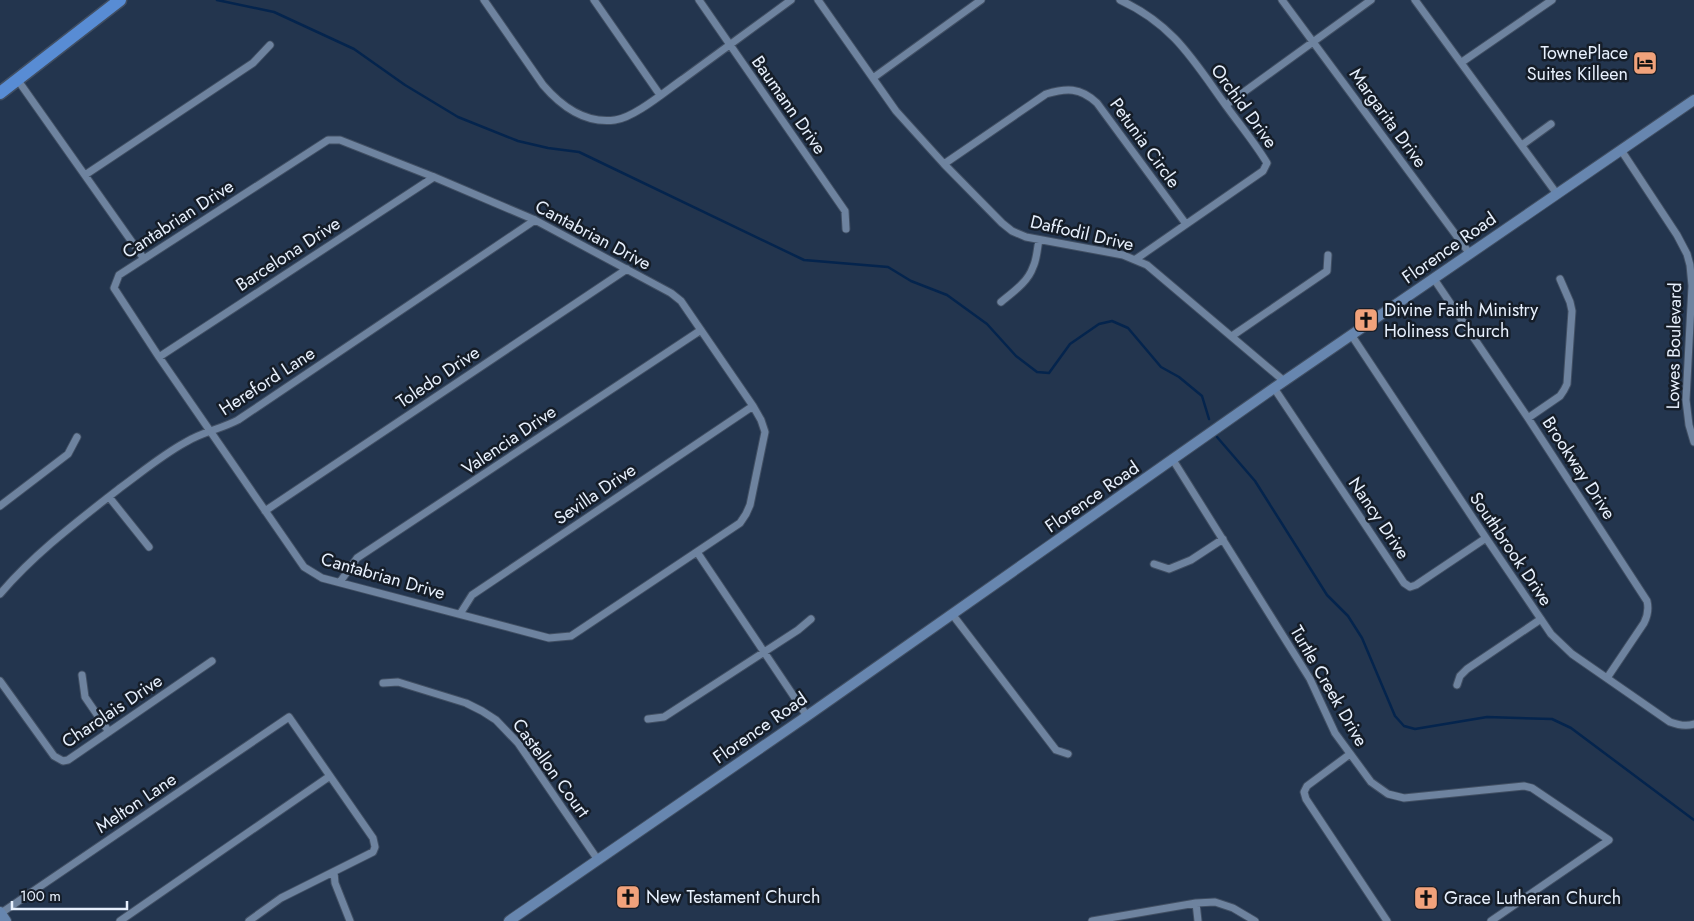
<svg xmlns="http://www.w3.org/2000/svg" width="1694" height="921" font-family="Jost,sans-serif">
<style>
.lines{fill:none;stroke-linecap:round;stroke-linejoin:round}
.stream{stroke:#04244d;stroke-width:2.5}
.street-casing{stroke:#414f63;stroke-width:9}
.secondary-casing{stroke:#414f63;stroke-width:12}
.highway-casing{stroke:#414f63;stroke-width:15}
.street{stroke:#6e839f;stroke-width:7}
.secondary{stroke:#6786af;stroke-width:10}
.highway{stroke:#588cd4;stroke-width:12}
.labels{text-anchor:middle;stroke-width:5;stroke-linejoin:round;paint-order:stroke}
.poi-label{font-size:18px;fill:#e7f0fd;stroke:#151d28;text-anchor:start}
.street-label{font-size:18px;fill:#e7f0fd;stroke:#151d28}
</style>
<rect width="100%" height="100%" fill="#23354e"/>
<g class="lines">
<!-- stream -->
<path class="stream" d="M217,0L274,12L354,49L405,85L458,117L518,141L548,148L579,152L804,260L888,267L911,281L947,295L987,324L1016,356L1037,372L1049,373L1070,344L1099,324L1112,321L1128,328L1161,367L1179,377L1202,396L1209,419
M1217,437L1255,481L1327,595L1348,616L1362,638L1395,716L1404,726L1415,729L1487,717L1552,719L1571,728L1694,820"/>
<defs>
<path id="street" d="M484,0L543,85C561,106 585,124 615,120C634,118 667,90 683,79C719,53 755,26 791,0
M594,0L660,95
M699,0L845,211L846,229
M818,0L896,111L944,164L1002,223L1012,231L1026,237L1123,255L1147,265L1284,381
M1120,0C1174,25 1193,60 1227,107C1240,125 1255,143 1267,163L1263,171L1136,259
M1282,0L1470,254
M1415,0L1557,194
M1462,62L1552,0
M873,78L981,0
M17,79L144,259
M1226,105L1371,0
M328,140H340L434,177L535,220L671,293L681,301L753,406L761,420L765,432L750,505L746,514L740,523L571,636L549,638L322,578L304,567L159,357L114,288L119,275Z
M1522,145L1551,124
M1621,150L1677,235L1687,254L1690,265L1692,286L1686,400L1689,425L1694,442
M944,164L1046,94C1066,88 1080,87 1097,103L1186,224
M85,175L253,63L270,45
M1434,279L1528,418L1647,601C1649,609 1648,615 1644,623L1607,678
M1001,302C1013,292 1028,282 1033,267C1037,259 1037,249 1039,240
M1232,336L1327,271L1328,255
M1352,336L1486,538L1551,634L1572,654L1670,722C1678,725 1686,727 1694,724
M159,357L434,177
M1274,388L1404,583L1410,587L1416,585L1486,538
M1528,418L1560,396L1564,390L1567,384L1572,311L1570,302L1560,279
M1173,460L1310,679L1335,733L1371,782L1388,794L1404,798L1524,786L1532,788L1609,840L1491,921
M109,497L149,547
M0,506L68,454L77,437
M265,511L627,269
M697,552L807,716
M1154,564L1169,569L1191,560L1223,539
M340,582L357,558L701,330
M0,594C35,553 78,521 120,488C142,472 162,455 186,442C202,432 221,429 238,420L535,220
M460,614L472,595L753,406
M952,614L1056,750L1068,754
M82,675L85,697L109,732
M0,681L54,756L63,761L68,760L212,661
M383,683L398,682L466,703L482,711L496,720L518,743L598,860
M1457,685L1460,676L1467,669L1541,619
M648,719L664,717L798,630L811,619
M1350,754L1307,786L1304,792L1306,799L1387,921
M334,872L335,883L350,921
M1196,903L1198,921
M1,913L289,717L373,838L375,847L373,852L281,898L249,921
M120,921L330,776
M1092,921L1196,903L1215,902L1233,908L1255,921"/>
<path id="secondary" d="M0,912L6,921
M509,921L807,716L1274,388L1694,100"/>
<path id="highway" d="M0,93L120,0"/>
</defs>
<!-- street casing -->
<use href="#street" class="street-casing"/>
<!-- secondary casing -->
<use href="#secondary" class="secondary-casing"/>
<!-- highway casing -->
<use href="#highway" class="highway-casing"/>
<!-- street -->
<use href="#street" class="street"/>
<!-- secondary -->
<use href="#secondary" class="secondary"/>
<!-- highway -->
<use href="#highway" class="highway"/>
</g>
<!-- icons -->
<defs>
<symbol id="hotel-square" viewBox="-11 -11 22 22"><rect x="-9" y="-9" width="18" height="18" rx="4" fill="#f1a27b" stroke="#151d28"/><path d="M-6-4.5h1.5V1H6V5H4.5V3h-9V5H-6ZM-4 0a1.8 1.8 0 1 1 3.6 0ZM.5 0V-2.5h3Q6-2.5 6 0Z" fill="#111"/></symbol>
<symbol id="church-square" viewBox="-11 -11 22 22"><rect x="-9" y="-9" width="18" height="18" rx="4" fill="#f1a27b" stroke="#151d28"/><path d="M-1.2-6h2.4v3.5h3.3v2.4h-3.3V6h-2.4V-.1h-3.3v-2.4h3.3Z" fill="#111"/></symbol>
</defs>
<g fill-rule="evenodd">
<use href="#hotel-square" x="1631" y="49" width="28" height="28"/>
<use href="#church-square" x="1352" y="306" width="28" height="28"/>
<use href="#church-square" x="614" y="883" width="28" height="28"/>
<use href="#church-square" x="1412" y="884" width="28" height="28"/>
</g>
<g class="labels">
<!-- poi labels -->
<g class="poi-label">
<text x="1628" y="59" text-anchor="end">TownePlace<tspan x="1628" dy="21">Suites Killeen</tspan></text>
<text x="1384" y="316">Divine Faith Ministry<tspan x="1384" dy="21">Holiness Church</tspan></text>
<text x="646" y="903">New Testament Church</text>
<text x="1444" y="904">Grace Lutheran Church</text>
</g>
<!-- street labels -->
<g class="street-label">
<text transform="translate(789 105) rotate(55)" y="6">Baumann Drive</text>
<text transform="translate(1244 106) rotate(54)" y="6">Orchid Drive</text>
<text transform="translate(1388 118) rotate(54)" y="6">Margarita Drive</text>
<text transform="translate(1145 143) rotate(54)" y="6">Petunia Circle</text>
<text transform="translate(178 219) rotate(-33)" y="6">Cantabrian Drive</text>
<text transform="translate(1082 233) rotate(13)" y="6">Daffodil Drive</text>
<text transform="translate(593 235) rotate(28)" y="6">Cantabrian Drive</text>
<text transform="translate(1449 248) rotate(-35)" y="6">Florence Road</text>
<text transform="translate(288 254) rotate(-33)" y="6">Barcelona Drive</text>
<text transform="translate(1674 346) rotate(-89)" y="6">Lowes Boulevard</text>
<text transform="translate(438 377) rotate(-34)" y="6">Toledo Drive</text>
<text transform="translate(267 381) rotate(-33)" y="6">Hereford Lane</text>
<text transform="translate(509 440) rotate(-34)" y="6">Valencia Drive</text>
<text transform="translate(1579 468) rotate(57)" y="6">Brookway Drive</text>
<text transform="translate(595 494) rotate(-34)" y="6">Sevilla Drive</text>
<text transform="translate(1092 497) rotate(-35)" y="6">Florence Road</text>
<text transform="translate(1379 518) rotate(56)" y="6">Nancy Drive</text>
<text transform="translate(1511 549) rotate(56)" y="6">Southbrook Drive</text>
<text transform="translate(383 576) rotate(16)" y="6">Cantabrian Drive</text>
<text transform="translate(1329 686) rotate(60)" y="6">Turtle Creek Drive</text>
<text transform="translate(112 711) rotate(-34)" y="6">Charolais Drive</text>
<text transform="translate(760 728) rotate(-35)" y="6">Florence Road</text>
<text transform="translate(551 768) rotate(54)" y="6">Castellon Court</text>
<text transform="translate(136 803) rotate(-34)" y="6">Melton Lane</text>
</g>
</g>
<!-- scale -->
<path d="M12 901v8h115v-8" fill="none" stroke="#e7f0fd" stroke-width="2.5"/>
<text x="20" y="901" font-size="15" fill="#e7f0fd" stroke="#151d28" stroke-width="4" paint-order="stroke">100 m</text>
</svg>
